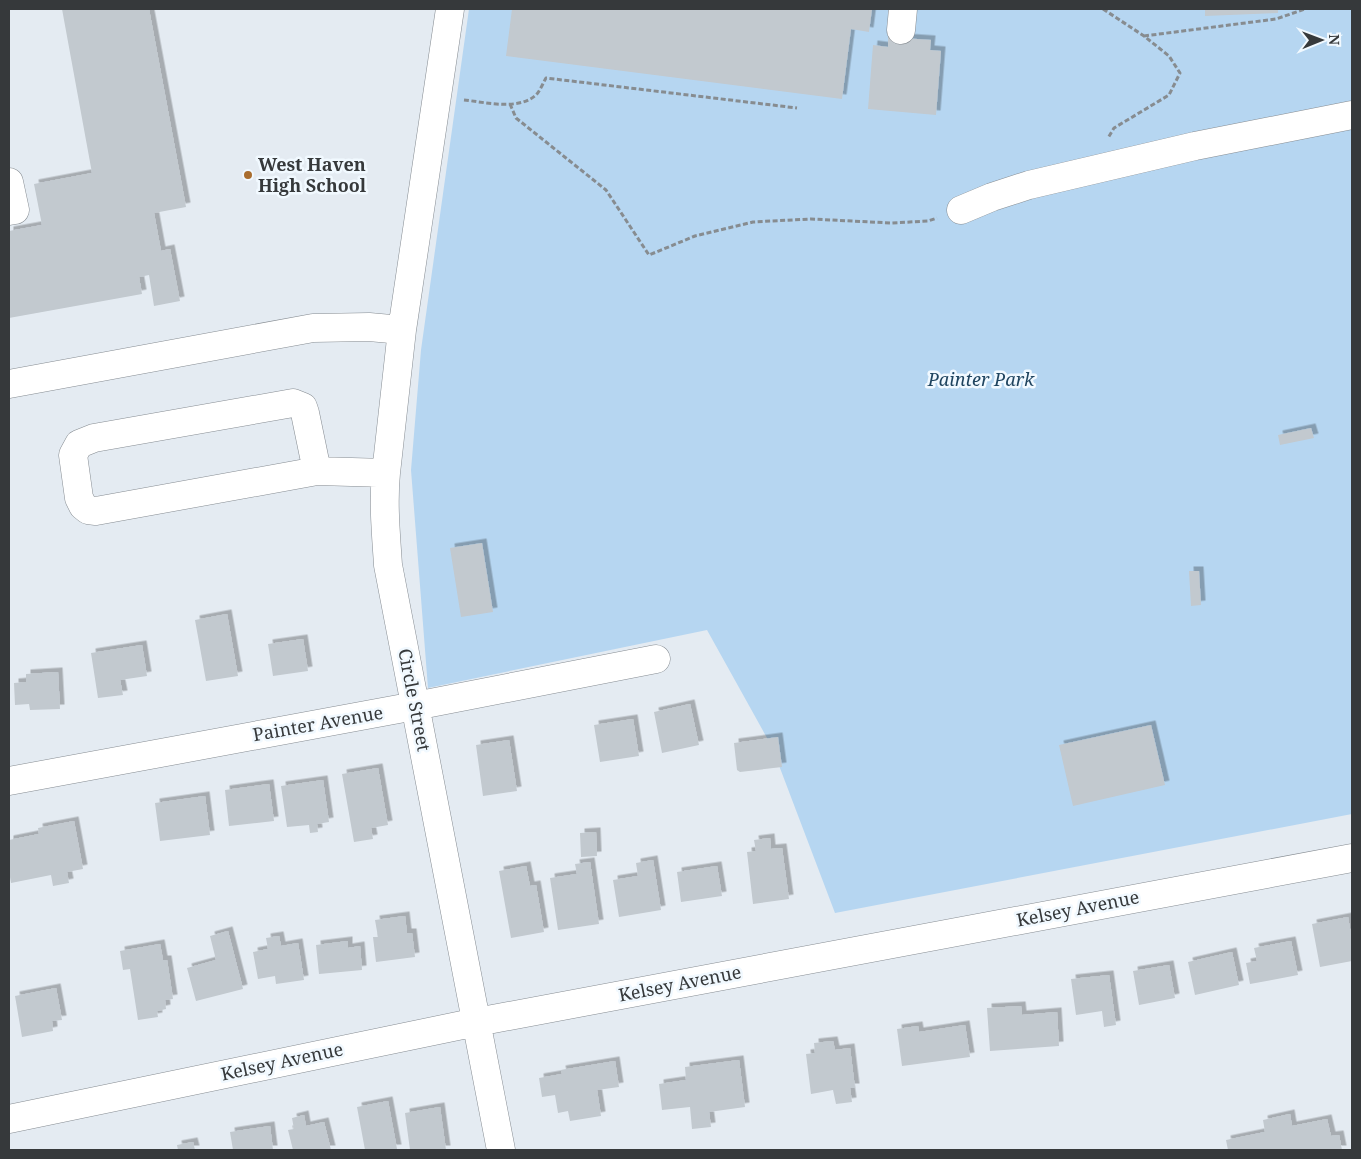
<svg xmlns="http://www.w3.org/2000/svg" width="1361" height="1159" font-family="'Noto Serif',serif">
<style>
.green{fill:#b6d6f1}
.building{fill:#c2c9cf;filter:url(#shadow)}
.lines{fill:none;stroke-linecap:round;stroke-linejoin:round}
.minor-casing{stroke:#868c92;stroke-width:29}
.path{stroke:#878c90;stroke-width:3;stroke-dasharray:5 2.5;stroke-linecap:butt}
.minor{stroke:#fff;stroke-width:28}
.poi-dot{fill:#a96d2f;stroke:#f1f9ff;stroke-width:2}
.labels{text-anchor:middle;stroke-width:5;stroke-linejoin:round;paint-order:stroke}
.poi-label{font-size:18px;font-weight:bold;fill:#36393b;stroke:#f1f9ff;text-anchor:start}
.park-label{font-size:18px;font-style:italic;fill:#1f445f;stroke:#f1f9ff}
.street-label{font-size:18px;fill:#36393b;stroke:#f1f9ff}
</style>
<defs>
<filter id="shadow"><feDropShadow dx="4.5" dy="-4.5" stdDeviation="0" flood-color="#0004"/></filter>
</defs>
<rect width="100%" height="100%" fill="#e4ebf2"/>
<!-- green -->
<path class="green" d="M469,9H1352V814L835,913L772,747L707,630L428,688L411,470L421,350Z"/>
<!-- building -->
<path class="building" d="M62,9H149L186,207L154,213L161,251L170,249L180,301L154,306L149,275L139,277L142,294L9,318V231L42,225L34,184L92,173Z
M512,9H872L869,32L851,29L842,99L506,56Z
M1205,9H1278V13L1205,16Z
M888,37L931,40L930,50L941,51L936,115L868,109L873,45L888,47Z
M1311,428L1314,438L1280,445L1278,435Z
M482,543L493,612L461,617L450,548Z
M1189,571H1199L1201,605L1191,606Z
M227,614L238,676L206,681L195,620Z
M303,639L308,671L273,676L268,644Z
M142,645L147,676L120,680L123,695L98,698L91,653Z
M58,672L60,709L30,710L29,704L15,705L14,683L26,682V674Z
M690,704L699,745L662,753L654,712Z
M633,719L639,756L600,762L594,725Z
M1151,725L1165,785L1073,806L1059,745Z
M778,737L782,767L740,772L737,770L734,743Z
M509,740L517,791L483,796L476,745Z
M378,768L388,825L371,828L373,839L354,842L342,774Z
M323,780L329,822L317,824L318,832L310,833L309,825L287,827L281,786Z
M269,784L274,821L229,826L225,790Z
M205,796L210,835L160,841L155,803Z
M74,821L83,869L67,872L69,883L53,886L51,875L11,883L9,871V840L39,834L38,828Z
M596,832L597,856L581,857L580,833Z
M770,838L771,849L782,848L789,899L753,904L747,852L756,851L754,840Z
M653,860L661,910L619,917L613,880L638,876L636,863Z
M590,862L599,924L558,930L550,878L577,874L575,864Z
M526,866L530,886L536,885L544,932L511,938L499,871Z
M717,866L722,896L681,902L677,872Z
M405,916L407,933H412L415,957L376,962L373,937H378L375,920Z
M1348,917L1352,940V961L1320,967L1312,924Z
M228,931L243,989L196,1001L187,968L216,960L210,936Z
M279,936L281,946L298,943L304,980L276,984L275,976L258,979L253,952L268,949L266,938Z
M348,941V948L360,946L362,970L319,974L316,945Z
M1291,941L1298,975L1250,984L1246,963L1257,961L1254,948Z
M160,944L163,960H167L173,999L165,1000L166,1009L157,1011L158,1017L138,1020L130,969L123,970L120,951Z
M1232,952L1239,985L1195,995L1188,962Z
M1169,965L1175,998L1139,1005L1133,971Z
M1109,975L1116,1025L1104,1027L1102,1011L1076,1015L1071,979Z
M56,988L62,1020L52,1021L53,1031L22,1037L15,996Z
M1021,1006L1022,1015L1057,1012L1059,1046L990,1051L987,1008Z
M965,1025L970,1057L902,1066L897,1029L918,1026L919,1032Z
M833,1041L835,1050L850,1048L855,1088H850L852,1102L836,1104L833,1090L811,1094L806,1054L815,1053L814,1043Z
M739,1060L745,1107L709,1112L711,1127L692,1129L690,1107L662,1110L659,1084L686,1080L685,1067Z
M615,1061L619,1087L597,1090L601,1116L570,1121L568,1111L558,1113L555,1095L542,1097L539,1078L562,1074L561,1070Z
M388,1101L397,1149L365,1150L357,1107Z
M440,1107L446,1150H410L405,1113Z
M1290,1114L1292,1126L1327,1119L1331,1136L1339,1135L1342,1150H1228L1226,1140L1265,1132L1263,1120Z
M304,1115L306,1126L324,1122L331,1150H293L288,1130L294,1129L292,1118Z
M270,1126L273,1150H233L230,1132Z
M193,1142L195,1150H178L177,1145Z"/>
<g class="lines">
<defs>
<path id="minor" d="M450,9L402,330L386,473C383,504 386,534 388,565L501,1150
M901,30L903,9
M9,182L15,210L9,211
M961,210L992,197L1029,185L1195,146L1352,115
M9,384L313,328L369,327L402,330
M317,471L305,413L303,407L293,403L94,438L79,444L73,455L79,498L83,506L88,510L96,511L317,471L386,473
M9,781L415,706L656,659
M9,1119L477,1022L1352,858"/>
</defs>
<!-- minor casing -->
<use href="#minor" class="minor-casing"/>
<!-- path -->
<path class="path" d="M1103,9L1144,36L1169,56L1180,73L1169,95L1114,128L1108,138
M1144,36L1276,19L1305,9
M464,100C485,102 518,111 536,95C540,91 543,83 546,78L797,108
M510,104L516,118L606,190L649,255L695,236L753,222L811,219L892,223L928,221L937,218"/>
<!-- minor -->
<use href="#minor" class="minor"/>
</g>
<!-- markers -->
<circle class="poi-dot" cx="248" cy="175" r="5"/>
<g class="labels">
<!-- poi labels -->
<g class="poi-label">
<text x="258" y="171">West Haven<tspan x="258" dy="21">High School</tspan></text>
</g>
<!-- park labels -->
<g class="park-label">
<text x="981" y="386">Painter Park</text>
</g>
<!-- street labels -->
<g class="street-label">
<text transform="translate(414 700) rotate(79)" y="6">Circle Street</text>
<text transform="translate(318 724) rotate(-10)" y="6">Painter Avenue</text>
<text transform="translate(1078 909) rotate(-11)" y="6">Kelsey Avenue</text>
<text transform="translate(680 984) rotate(-11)" y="6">Kelsey Avenue</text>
<text transform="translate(282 1062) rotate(-12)" y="6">Kelsey Avenue</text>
</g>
</g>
<!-- border -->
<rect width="1361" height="1159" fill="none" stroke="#36393b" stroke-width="20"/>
<!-- north arrow -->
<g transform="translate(1321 40) rotate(89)" stroke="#f1f9ff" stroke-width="4" paint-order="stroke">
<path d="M0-4L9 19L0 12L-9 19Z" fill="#36393b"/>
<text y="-8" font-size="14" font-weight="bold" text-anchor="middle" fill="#36393b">N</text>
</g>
</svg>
